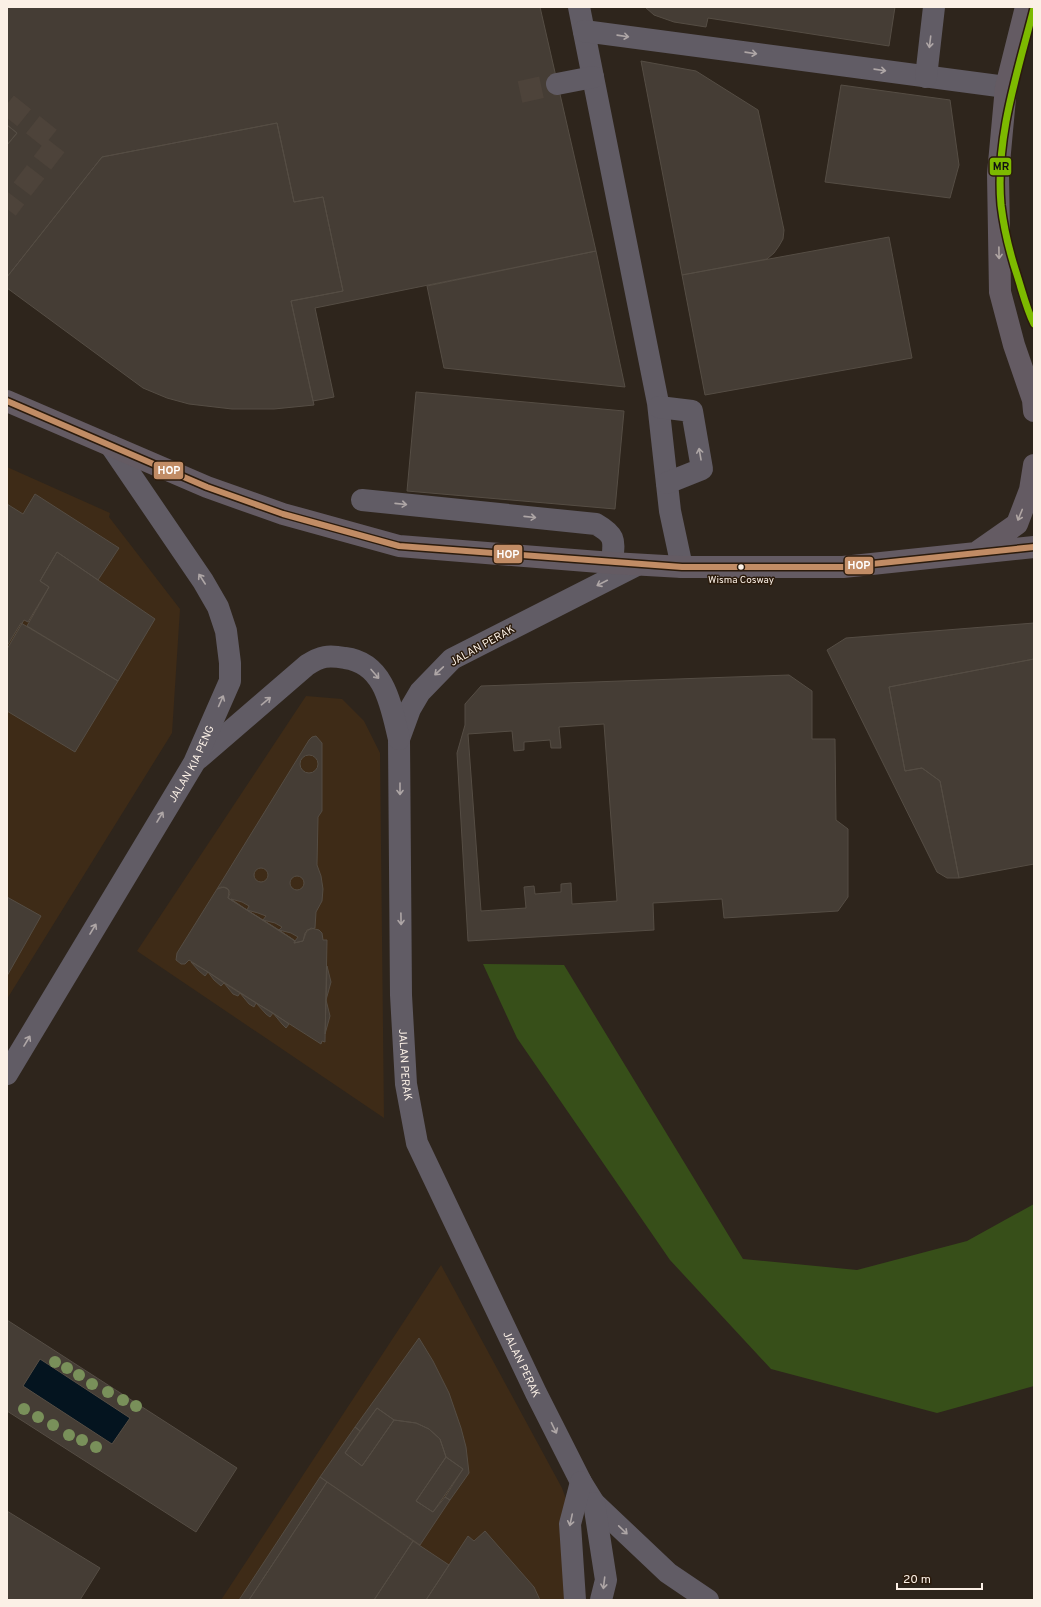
<svg xmlns="http://www.w3.org/2000/svg" width="1041" height="1607" font-family="Overpass,sans-serif">
<style>
.built{fill:#3e2b17}
.green{fill:#374f19}
.water{fill:#04141f}
.building{fill:#453d35;stroke:#554d44;fill-rule:evenodd}
.lines{fill:none;stroke-linecap:round;stroke-linejoin:round}
.minor-tunnel{stroke:#4d433a;stroke-width:22;stroke-dasharray:22 11;stroke-linecap:butt}
.minor{stroke:#615c65;stroke-width:22}
.major{stroke:#645b63;stroke-width:22}
.bus-1-casing{stroke:#2b1b0c;stroke-width:9}
.bus-1{stroke:#c18c65;stroke-width:6}
.metro-1-casing{stroke:#2b1b0c;stroke-width:10}
.metro-1{stroke:#7dba00;stroke-width:7}
.tree{fill:#79905a}
.oneway{stroke:#aea6a6}
.oneway2{stroke:#b0a6a4}
.bus-dot{fill:#fbf0e6;stroke:#2b1b0c;stroke-width:1.5}
.labels{text-anchor:middle;stroke-width:3;stroke-linejoin:round;paint-order:stroke}
.bus-label{font-size:10px;fill:#fbf0e6;stroke:#2b1b0c}
.street-label{font-size:11px;fill:#fbf0e6;stroke:#2b1b0c}
.line-badge{stroke:#2b1b0c;stroke-width:1.5}
.badge-label{font-size:11px;text-anchor:middle;font-weight:bold;fill:#fff}
.pale-badge-label{font-size:11px;text-anchor:middle;font-weight:bold;fill:#111}
</style>
<rect width="100%" height="100%" fill="#2e251c"/>
<!-- built -->
<path class="built" d="M7,467L110,513L109,517L180,609L172,733L7,999Z
M306,696L342,699L364,721L380,753L384,1118L137,951Z
M441,1265L562,1488L574,1521L580,1600H221Z"/>
<!-- green -->
<path class="green" d="M483,964L564,965L743,1259L857,1270L967,1241L1034,1204V1386L937,1413L771,1369L670,1260L517,1038Z"/>
<!-- water -->
<path class="water" d="M40,1359L130,1418L112,1444L23,1386Z"/>
<!-- building -->
<path class="building" d="M7,7H540L596,251L315,308L334,397L313,401L291,301L343,291L323,197L294,202L277,123L102,157L7,277V145L17,133L7,125Z
M645,7H895L889,46L708,18L706,27L674,22L654,15Z
M641,61L696,71L758,110L784,230L783,239L779,246L774,253L767,259L682,275Z
M841,85L950,100L959,165L950,198L825,182Z
M277,123L294,202L323,197L343,291L291,301L314,405L274,409H232L189,404L167,398L143,388L7,288V277L102,157Z
M7,125L17,133L7,145Z
M889,237L912,358L705,395L682,275Z
M596,251L625,387L444,368L427,286Z
M416,392L624,411L615,509L407,491Z
M35,494L119,548L98,580L57,552L40,581L49,587L28,622L24,620L7,649V504L23,514Z
M57,552L155,619L118,681L27,626L49,587L40,581Z
M21,623L118,681L75,752L7,711V646Z
M1034,623V659L889,687L905,771L922,768L940,781L959,878H947L937,872L827,650L846,638Z
M1034,659V864L959,878L940,781L922,768L905,771L889,687Z
M789,675L812,691V739H835L836,820L848,829V897L838,911L724,918L722,899L653,903L654,930L468,941L457,753L465,725V704L481,686Z
M604,724L617,901L572,904L571,883L561,884V892L535,894L534,886L524,887L526,908L481,911L468,734L512,731L514,751L524,750V742L550,740L551,748H561L559,727Z
M316,736L322,743V811L318,817L317,865L321,876L323,889L322,901L316,912L315,928L307,930L303,941L294,943L295,941L291,938L228,898L230,893L227,888L221,887L217,889L309,740L312,737Z
M300 764a9 9 0 1 1 18 0a9 9 0 1 1-18 0Z
M254 875a7 7 0 1 1 14 0a7 7 0 1 1-14 0Z
M290 883a7 7 0 1 1 14 0a7 7 0 1 1-14 0Z
M224,887L229,890L228,898L295,941L294,943L303,941L305,933L311,928L319,930L322,933L323,940H327L325,1042L322,1041L321,1044L189,960L185,964H181L176,960L177,953L217,889Z
M7,897L41,916L7,976Z
M231,899L242,902L249,906L247,910Z
M247,910L258,913L266,916L263,920Z
M263,920L275,923L282,927L279,930Z
M279,930L291,933L298,937L295,941Z
M191,962L208,972L205,976L199,971Z
M327,966L331,982L326,1000Z
M208,972L224,983L221,986L214,980Z
M224,983L240,993L238,996L233,994Z
M240,993L256,1003L254,1007L249,1004Z
M326,1000L330,1016L325,1034Z
M256,1003L273,1013L270,1017L266,1014Z
M273,1013L289,1024L286,1028L282,1024Z
M7,1320L237,1468L196,1532L7,1411ZM40,1359L130,1418L112,1444L23,1386Z
M419,1338L433,1361L449,1393L461,1428L466,1447L469,1473L450,1500L445,1497L463,1469L446,1457L440,1439L429,1429L416,1423L394,1420L377,1408L360,1431L355,1427Z
M377,1408L394,1420L362,1466L345,1453Z
M394,1420L416,1423L429,1429L440,1439L446,1457L416,1501L433,1512L445,1497L450,1500L420,1545L320,1477L355,1427L360,1431L345,1453L362,1466Z
M446,1457L463,1469L433,1512L416,1501Z
M320,1477L327,1482L249,1600H239Z
M327,1482L413,1541L374,1600H249Z
M7,1511L100,1568L80,1600H7Z
M485,1531L534,1587L540,1600H426L468,1536L474,1541Z
M413,1541L449,1565L426,1600H374Z"/>
<g class="lines">
<!-- minor-tunnel -->
<path class="minor-tunnel" d="M520,92L557,84
M7,104L57,144L7,209"/>
<!-- minor -->
<g class="minor">
<path d="M579,7L658,403L670,511L682,567"/>
<path d="M584,31L1006,87"/>
<path d="M926,77L934,7"/>
<path d="M557,84L593,77"/>
<path d="M659,407L692,411L702,469L667,483"/>
<path d="M362,500L596,524C617,536 614,541 612,563"/>
<path id="s1" d="M637,565L452,659L420,692L410,709L399,739L401,995L406,1084L417,1143L536,1393L581,1482L594,1503L668,1573L708,1600"/>
<path d="M198,759L307,665C321,656 328,655 345,658C385,663 391,706 399,739"/>
<path id="s2" d="M7,1074L194,763L230,681V663L226,631L218,607L203,581L111,446"/>
<path d="M594,1503L606,1580L601,1600"/>
<path d="M575,1600L570,1524L581,1482"/>
</g>
<!-- major -->
<path class="major" d="M1026,7L1006,87L998,174L1000,292L1014,345L1033,400L1034,411
M7,401L207,487L283,514L399,546L612,563L682,567H843L1034,547
M977,552L1017,524L1030,490L1034,465"/>
<defs>
<path id="bus-1" d="M7,401L207,487L283,514L399,546L682,567H843L1034,547"/>
</defs>
<!-- bus-1 casing -->
<use href="#bus-1" class="bus-1-casing"/>
<!-- bus-1 -->
<use href="#bus-1" class="bus-1"/>
<defs>
<path id="metro-1" d="M1034,8C1018,71 995,138 1001,205C1004,230 1010,254 1018,278C1023,294 1027,310 1034,324"/>
</defs>
<!-- metro-1 casing -->
<use href="#metro-1" class="metro-1-casing"/>
<!-- metro-1 -->
<use href="#metro-1" class="metro-1"/>
</g>
<!-- trees -->
<g class="tree">
<circle cx="55" cy="1362" r="6"/>
<circle cx="67" cy="1368" r="6"/>
<circle cx="79" cy="1375" r="6"/>
<circle cx="92" cy="1384" r="6"/>
<circle cx="108" cy="1392" r="6"/>
<circle cx="123" cy="1400" r="6"/>
<circle cx="136" cy="1406" r="6"/>
<circle cx="24" cy="1409" r="6"/>
<circle cx="38" cy="1417" r="6"/>
<circle cx="53" cy="1425" r="6"/>
<circle cx="69" cy="1435" r="6"/>
<circle cx="82" cy="1440" r="6"/>
<circle cx="96" cy="1447" r="6"/>
</g>
<!-- one-way arrows -->
<defs><path id="oneway-shaft" d="M-6 0H5M1.5-3L5.5 0L1.5 3" fill="none" stroke-width="1.6" stroke-linecap="round" stroke-linejoin="round"/></defs>
<g class="oneway">
<use href="#oneway-shaft" transform="translate(623 36) rotate(8)"/>
<use href="#oneway-shaft" transform="translate(930 42) rotate(97)"/>
<use href="#oneway-shaft" transform="translate(751 53) rotate(8)"/>
<use href="#oneway-shaft" transform="translate(880 70) rotate(8)"/>
<use href="#oneway-shaft" transform="translate(700 454) rotate(-100)"/>
<use href="#oneway-shaft" transform="translate(401 504) rotate(6)"/>
<use href="#oneway-shaft" transform="translate(530 517) rotate(6)"/>
<use href="#oneway-shaft" transform="translate(202 579) rotate(-123)"/>
<use href="#oneway-shaft" transform="translate(602 583) rotate(153)"/>
<use href="#oneway-shaft" transform="translate(439 671) rotate(137)"/>
<use href="#oneway-shaft" transform="translate(375 674) rotate(49)"/>
<use href="#oneway-shaft" transform="translate(221 701) rotate(-66)"/>
<use href="#oneway-shaft" transform="translate(266 701) rotate(-40)"/>
<use href="#oneway-shaft" transform="translate(400 789) rotate(90)"/>
<use href="#oneway-shaft" transform="translate(160 817) rotate(-59)"/>
<use href="#oneway-shaft" transform="translate(401 919) rotate(89)"/>
<use href="#oneway-shaft" transform="translate(93 929) rotate(-59)"/>
<use href="#oneway-shaft" transform="translate(27 1041) rotate(-59)"/>
<use href="#oneway-shaft" transform="translate(554 1428) rotate(64)"/>
<use href="#oneway-shaft" transform="translate(571 1520) rotate(102)"/>
<use href="#oneway-shaft" transform="translate(623 1530) rotate(44)"/>
<use href="#oneway-shaft" transform="translate(604 1583) rotate(97)"/>
</g>
<g class="oneway2">
<use href="#oneway-shaft" transform="translate(999 253) rotate(89)"/>
<use href="#oneway-shaft" transform="translate(1020 515) rotate(112)"/>
</g>
<!-- markers -->
<circle class="bus-dot" cx="741" cy="567" r="3.5"/>
<g class="labels">
<!-- bus labels -->
<g class="bus-label">
<text x="741" y="583">Wisma Cosway</text>
</g>
<!-- street labels -->
<g class="street-label">
<text transform="translate(482 645) rotate(-29)" y="4">JALAN PERAK</text>
<text dy="4" stroke="none"><textPath href="#s2" startOffset="361">JALAN KIA PENG</textPath></text>
<text dy="4" stroke="none"><textPath href="#s1" startOffset="631">JALAN PERAK</textPath></text>
<text dy="4" stroke="none"><textPath href="#s1" startOffset="955">JALAN PERAK</textPath></text>
</g>
</g>
<g class="line-badge">
<rect x="989" y="157" width="23" height="19" rx="4" fill="#7dba00"/>
<rect x="153" y="461" width="31" height="19" rx="4" fill="#c18c65"/>
<rect x="493" y="544" width="30" height="20" rx="4" fill="#c18c65"/>
<rect x="844" y="556" width="30" height="19" rx="4" fill="#c18c65"/>
</g>
<g class="badge-label">
<text x="169" y="474">HOP</text>
<text x="508" y="558">HOP</text>
<text x="859" y="569">HOP</text>
</g>
<g class="pale-badge-label">
<text x="1001" y="170">MR</text>
</g>
<!-- border -->
<rect width="1041" height="1607" fill="none" stroke="#fbf0e6" stroke-width="16"/>
<!-- scale -->
<path d="M897 1583v6h85v-6" fill="none" stroke="#fbf0e6" stroke-width="2"/>
<text x="903" y="1583" font-size="12" fill="#fbf0e6" stroke="#2b1b0c" stroke-width="3" paint-order="stroke">20 m</text>
</svg>
